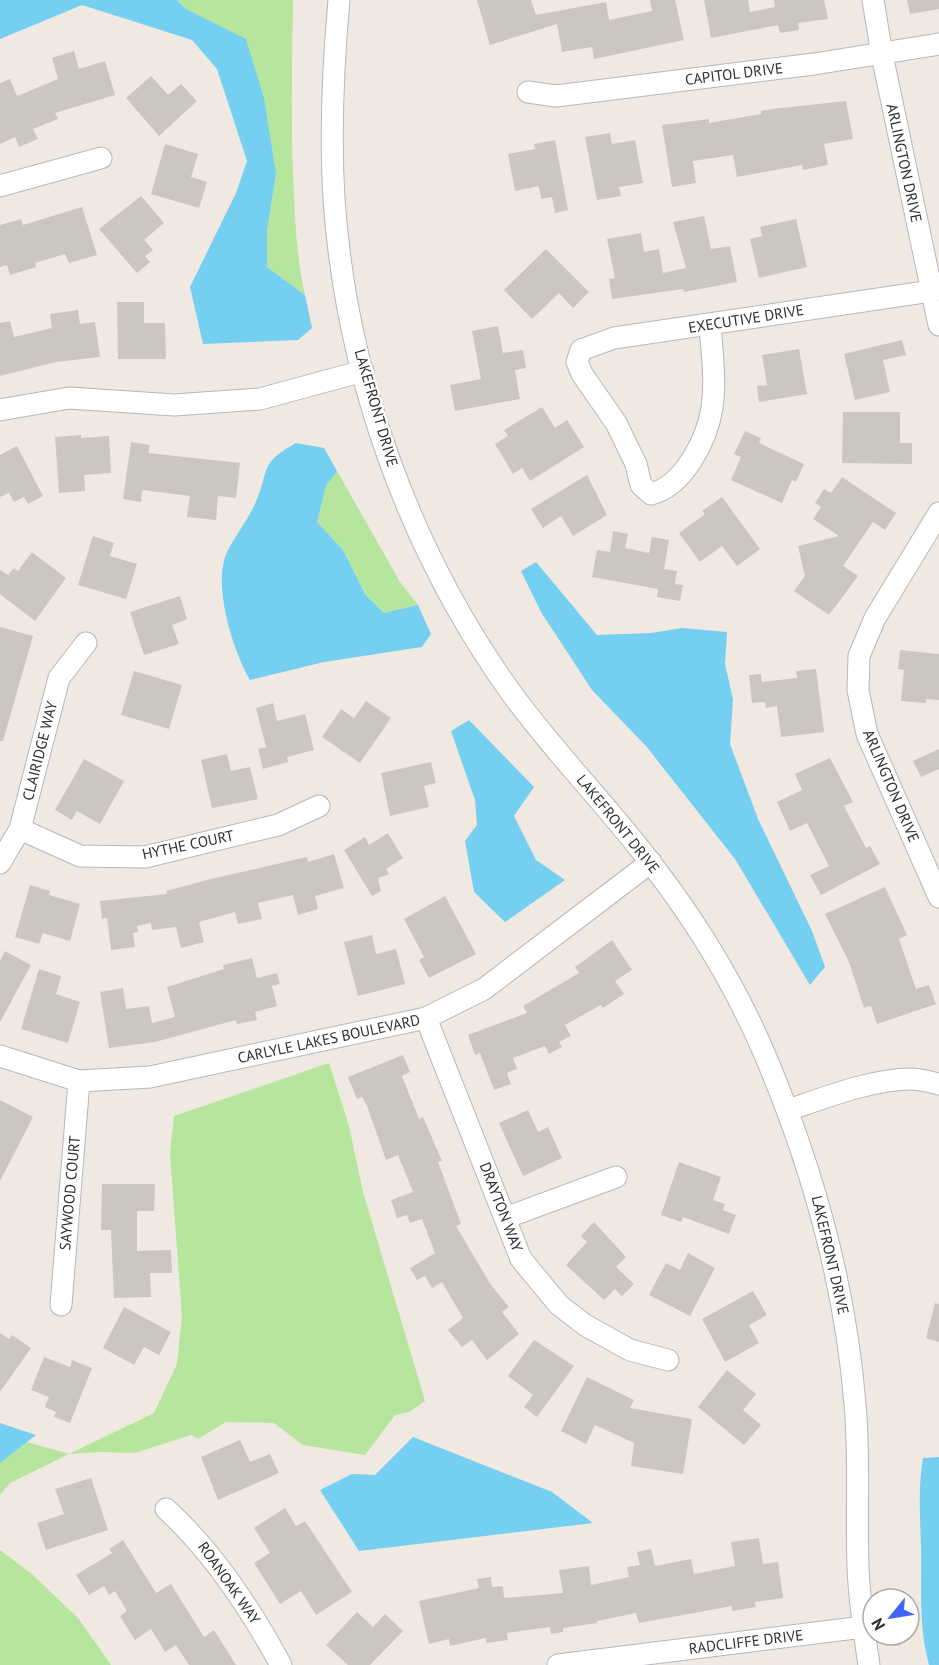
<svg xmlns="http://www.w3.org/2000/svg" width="939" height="1665" font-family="'PT Sans',sans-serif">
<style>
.green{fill:#b6e59e}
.water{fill:#75cff0}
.building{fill:#cbc7bf}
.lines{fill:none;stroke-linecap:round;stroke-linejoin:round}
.minor-casing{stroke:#b4b7c1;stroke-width:23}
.minor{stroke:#fff;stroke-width:21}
.labels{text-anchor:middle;stroke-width:5;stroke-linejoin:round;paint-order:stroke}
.street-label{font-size:15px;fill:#2e2e2e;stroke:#fff}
</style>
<rect width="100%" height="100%" fill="#efe9e1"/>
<!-- green -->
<path class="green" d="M177,0H293C292,59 291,117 293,176C295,216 296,256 305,295L267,267V231L276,174L186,9Z
M337,471L400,582L418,605L384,613L365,594L343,550L317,522L326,486Z
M329,1063L349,1126L363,1192L425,1401L409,1412L395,1415L365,1455L303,1445L274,1423L226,1422L198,1439L191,1435L135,1453L100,1452L69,1454L10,1483L0,1495V1463L27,1442L69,1454L154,1413L177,1364L182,1317L170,1154L174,1116Z
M0,1550L33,1575L78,1618L111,1665H0Z"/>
<!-- water -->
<path class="water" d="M0,0H177L186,9L246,39L264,98L276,174L267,231V267L305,295L312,328L298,340L203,344L190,287L236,193L247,161L217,69L192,40L82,5L0,39Z
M296,443L324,448L337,471L326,486L317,522L343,550L365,594L384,613L418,605L431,634L422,647L324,662L250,680C233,651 212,585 227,552C235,536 247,521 255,504C271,469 257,465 296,443Z
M536,562L597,635L651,633L682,628L727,632L725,664L733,699L730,744L758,819L812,931L825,967L810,985L735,859L646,746L592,690L541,612L521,571Z
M469,720L534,787L514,816L536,860L565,880L505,922L474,892L465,841L477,825L475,800L451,731Z
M0,1423L36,1435L0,1463Z
M413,1437L552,1492L593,1523L359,1551L320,1490L352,1474L375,1475Z
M939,1457V1665H929C918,1625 922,1586 921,1545C920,1515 918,1488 923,1458Z"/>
<!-- building -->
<path class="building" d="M477,0H531L536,15L606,2L609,20L652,11L650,0H675L684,40L594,59L592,47L562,52L557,24L490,45Z
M704,0H748L750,12L775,7L774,0H824L828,19L798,23L799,30L780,33L778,25L711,38Z
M907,0H939V9L910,14Z
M74,51L79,69L105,61L115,95L55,113L58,119L33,129L38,139L19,147L15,137L0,144V83L10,79L17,96L58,79L52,58Z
M151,76L168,95L181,84L197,101L159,136L126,98Z
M846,101L853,139L824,144L828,165L803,170L802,165L737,177L733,155L693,161L696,183L672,187L662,125L709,119V123L761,114V111L772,109Z
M610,133L612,144L635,140L643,183L619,187L621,196L597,200L585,137Z
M555,140L568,210L555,213L552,197L541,199L539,186L515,191L508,154L535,149L534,144Z
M165,144L198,154L191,177L207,182L199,208L151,194Z
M141,196L164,223L144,240L153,250L145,256L150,262L137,273L99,229Z
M82,207L97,255L69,263L65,254L35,263L36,267L10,275L7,265L0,267V225L21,219L23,225Z
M704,216L711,249L730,246L737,282L684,292L683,289L612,299L609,279L615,278L607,239L641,233L644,252L659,249L663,273L686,268L673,222Z
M796,219L807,267L759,278L750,239L762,236L760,227Z
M546,249L589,292L573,308L559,293L532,319L504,290Z
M117,302H144V323H165L166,359H118Z
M78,310L80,324L95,322L100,357L56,362L0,376V323L10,321L14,337L52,328L50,314Z
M498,326L503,353L523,350L526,368L515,370L520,399L455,411L450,385L481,379L472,331Z
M902,340L906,355L883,360L890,392L855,400L844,354Z
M799,349L807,394L759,402L757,386L767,385L762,355Z
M542,407L555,428L567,420L584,447L530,481L522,468L513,474L495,444L508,436L504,430Z
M843,412H900V443H912V464L842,463Z
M745,431L761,438L759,443L804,464L796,482L792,480L782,503L731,480L741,457L734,454Z
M81,435V438L109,436L111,473L84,475L85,491L59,493L55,437Z
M131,442L150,445L148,453L240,463L236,498L218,496L216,520L187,517L190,496L142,490L141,502L123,499Z
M17,446L43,496L28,504L24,497L14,502L9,493L0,497V455Z
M587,475L607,515L573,536L561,516L543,528L531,509Z
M842,477L896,513L885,530L873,522L843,566L858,576L829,615L794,591L805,576L798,546L839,536L813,519L821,507L815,503L824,489L831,493Z
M722,497L760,549L737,566L722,546L700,562L679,533L705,514L702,511Z
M613,531L628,534L625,548L649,553L652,537L669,540L664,569L677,571L675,584L683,585L680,601L657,597L658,589L592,577L597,550L610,552Z
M93,536L114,543L110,556L137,564L126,599L78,585Z
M32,552L66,578L35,621L0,594V570L8,575L14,568L18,571Z
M180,596L187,619L172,625L179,644L144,655L130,612Z
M0,627L33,636L3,741H0Z
M900,650L939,654V700L926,699V703L901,701L904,670L898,669Z
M816,669L824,732L781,737L777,706L766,708L765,702L752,703L749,675L761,674L762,682L797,678L796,671Z
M134,671L182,685L169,729L121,715Z
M366,701L391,718L360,763L322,737L341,709L354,718Z
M273,703L277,721L305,714L314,750L287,757L288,762L263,769L258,749L266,747L256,708Z
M939,749V769L921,777L913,761Z
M227,754L231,771L250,767L258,799L212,808L201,760Z
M830,758L853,802L844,806L866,848L870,846L880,864L821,895L810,875L829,866L807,823L790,831L777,802L802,790L795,774Z
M84,759L124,781L100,824L77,811L72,820L55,810Z
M431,762L436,783L424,786L429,807L390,816L381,773Z
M388,833L403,858L386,869L389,874L378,878L381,891L372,896L344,850L365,837L369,845Z
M334,854L344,888L315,896L318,909L298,915L293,895L258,903L262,919L238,924L235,912L199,922L204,942L181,948L176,927L152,930L151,923L137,926L138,932L133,933L135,947L111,950L107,918L102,919L100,901L167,894L166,891L211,879L307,857L308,862Z
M30,885L50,891L49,895L80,904L70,941L43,933L39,944L15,937Z
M885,887L907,935L899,939L916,989L929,985L936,1004L877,1024L871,1006L864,1008L849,962L825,914Z
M445,896L476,954L429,978L419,960L424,957L404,919Z
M372,935L376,954L396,949L405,984L358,996L344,942Z
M612,940L632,970L615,981L624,994L603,1008L601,1005L565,1025L571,1036L559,1042L562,1047L549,1054L545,1046L513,1058L517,1069L507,1073L511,1084L494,1090L480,1053L475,1055L468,1035L527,1013L523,1006L579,973L575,967Z
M5,951L31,965L0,1022V961Z
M252,958L257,978L277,973L280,984L272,986L277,1006L255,1012L257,1020L237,1024L236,1020L155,1042L109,1048L100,992L123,988L126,1009L149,1006L152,1023L175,1017L167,987L224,969L223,965Z
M39,969L61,976L56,994L80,1002L68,1043L21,1029Z
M403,1055L410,1072L402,1076L419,1119L423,1117L442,1161L438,1162L461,1224L456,1226L491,1285L509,1307L502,1312L519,1334L487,1360L472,1340L462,1347L448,1330L463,1318L442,1282L432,1288L425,1276L417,1280L410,1268L435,1253L422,1219L410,1223L407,1215L397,1218L391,1200L413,1192L398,1155L386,1160L367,1106L362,1097L357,1099L348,1077Z
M0,1100L33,1117L0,1181Z
M528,1110L538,1132L548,1127L562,1158L523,1176L499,1123Z
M679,1162L721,1177L713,1200L725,1204L723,1210L736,1215L729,1234L683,1217L681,1222L661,1215Z
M102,1184H155L154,1211H137V1251L171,1250L172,1273H150L151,1297L114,1298L111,1230H101Z
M594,1222L626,1257L616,1267L634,1284L622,1296L615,1289L604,1300L566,1265L587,1242L581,1236Z
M688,1253L715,1268L690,1316L649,1295L666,1263L680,1270Z
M753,1291L767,1315L749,1325L759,1343L725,1362L702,1319Z
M935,1303L939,1304V1342L926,1338Z
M124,1307L171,1332L159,1355L144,1347L134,1365L103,1348Z
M0,1333L9,1339L12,1335L31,1348L0,1392Z
M534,1340L574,1366L537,1417L524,1407L533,1395L508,1376Z
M44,1357L70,1367L72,1360L92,1368L70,1423L54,1417L56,1412L45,1407L49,1397L31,1390Z
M727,1370L756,1394L743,1410L761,1425L744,1445L698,1407Z
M587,1377L634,1400L630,1408L692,1419L683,1474L631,1466L634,1443L595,1425L586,1444L561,1431Z
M240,1440L250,1462L270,1454L279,1473L218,1500L201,1457Z
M91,1478L108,1530L46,1550L37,1523L64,1514L55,1489Z
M285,1508L296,1526L305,1521L352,1592L316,1615L301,1591L280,1604L254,1563L270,1553L254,1528Z
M759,1538L763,1564L778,1562L783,1598L755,1602L756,1607L732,1611V1606L639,1623L636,1613L597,1621V1623L563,1628V1632L551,1634L550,1627L507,1633L508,1640L486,1643V1638L450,1646L449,1639L429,1644L419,1601L479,1588L477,1579L491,1577L492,1587L503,1586L504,1598L563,1593L559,1570L589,1566L591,1585L629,1577L627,1567L640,1565L637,1552L651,1549L655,1566L691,1559L694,1574L735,1566L731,1542Z
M123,1540L156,1593L171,1584L204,1637L214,1630L236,1665H189L176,1645L165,1652L151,1629L135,1640L120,1616L127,1611L115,1591L109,1595L104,1586L89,1595L76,1575L112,1553L109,1549Z
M357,1612L373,1627L385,1614L403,1631L370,1665H348L326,1645Z"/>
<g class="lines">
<defs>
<path id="minor" d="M339,0C333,66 330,132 334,199C346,374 409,551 512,694C555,753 606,804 650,862C696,921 736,987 765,1055C813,1168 845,1282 855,1404C860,1458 856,1512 858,1566C859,1599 864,1632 869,1665
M873,0L882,55L939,325
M528,92L556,96L814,64L939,44
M0,186L101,158
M710,325C712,353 716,381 712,408C707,439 684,486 651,494L641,485L636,464L616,423L582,374L577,362L581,350L614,338L939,290
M0,410L69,398L174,405L260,399L363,371
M939,513L875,618L859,656L858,690L867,734L939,897
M20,829L80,856L145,857L278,825L319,806
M0,863L20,829L59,678L86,643
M426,1018L521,1259L559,1305L585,1325L630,1350L668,1360
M0,1056L79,1081L150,1077L426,1018L484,989L651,862
M788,1110C824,1098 872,1079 911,1079C920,1079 930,1082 939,1084
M505,1218L616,1177
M61,1305L79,1081
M166,1509C214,1553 250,1608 281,1665
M558,1665L863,1627"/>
</defs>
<!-- minor casing -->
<use href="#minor" class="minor-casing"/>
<!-- minor -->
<use href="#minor" class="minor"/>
</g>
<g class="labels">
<!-- street labels -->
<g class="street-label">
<text transform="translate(734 74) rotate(-7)" y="5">CAPITOL DRIVE</text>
<text transform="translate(904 163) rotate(78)" y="5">ARLINGTON DRIVE</text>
<text transform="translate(746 319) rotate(-9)" y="5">EXECUTIVE DRIVE</text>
<text transform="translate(376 408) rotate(74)" y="5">LAKEFRONT DRIVE</text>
<text transform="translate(40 751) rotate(-76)" y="5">CLAIRIDGE WAY</text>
<text transform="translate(891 786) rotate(67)" y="5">ARLINGTON DRIVE</text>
<text transform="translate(618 824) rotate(51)" y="5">LAKEFRONT DRIVE</text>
<text transform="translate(188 845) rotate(-12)" y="5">HYTHE COURT</text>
<text transform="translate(329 1039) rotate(-12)" y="5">CARLYLE LAKES BOULEVARD</text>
<text transform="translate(70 1193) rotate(-85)" y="5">SAYWOOD COURT</text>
<text transform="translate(501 1207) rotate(69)" y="5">DRAYTON WAY</text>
<text transform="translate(830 1255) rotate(77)" y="5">LAKEFRONT DRIVE</text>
<text transform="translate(229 1583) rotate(55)" y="5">ROANOAK WAY</text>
<text transform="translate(746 1642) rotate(-7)" y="5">RADCLIFFE DRIVE</text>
</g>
</g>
<!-- north arrow -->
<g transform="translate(891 1617) rotate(240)"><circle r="28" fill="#ffffff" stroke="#ababab" stroke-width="1.5"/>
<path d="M0-4.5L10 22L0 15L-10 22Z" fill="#4264fb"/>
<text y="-9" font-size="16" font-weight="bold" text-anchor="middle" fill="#2e2e2e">N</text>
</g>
</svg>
